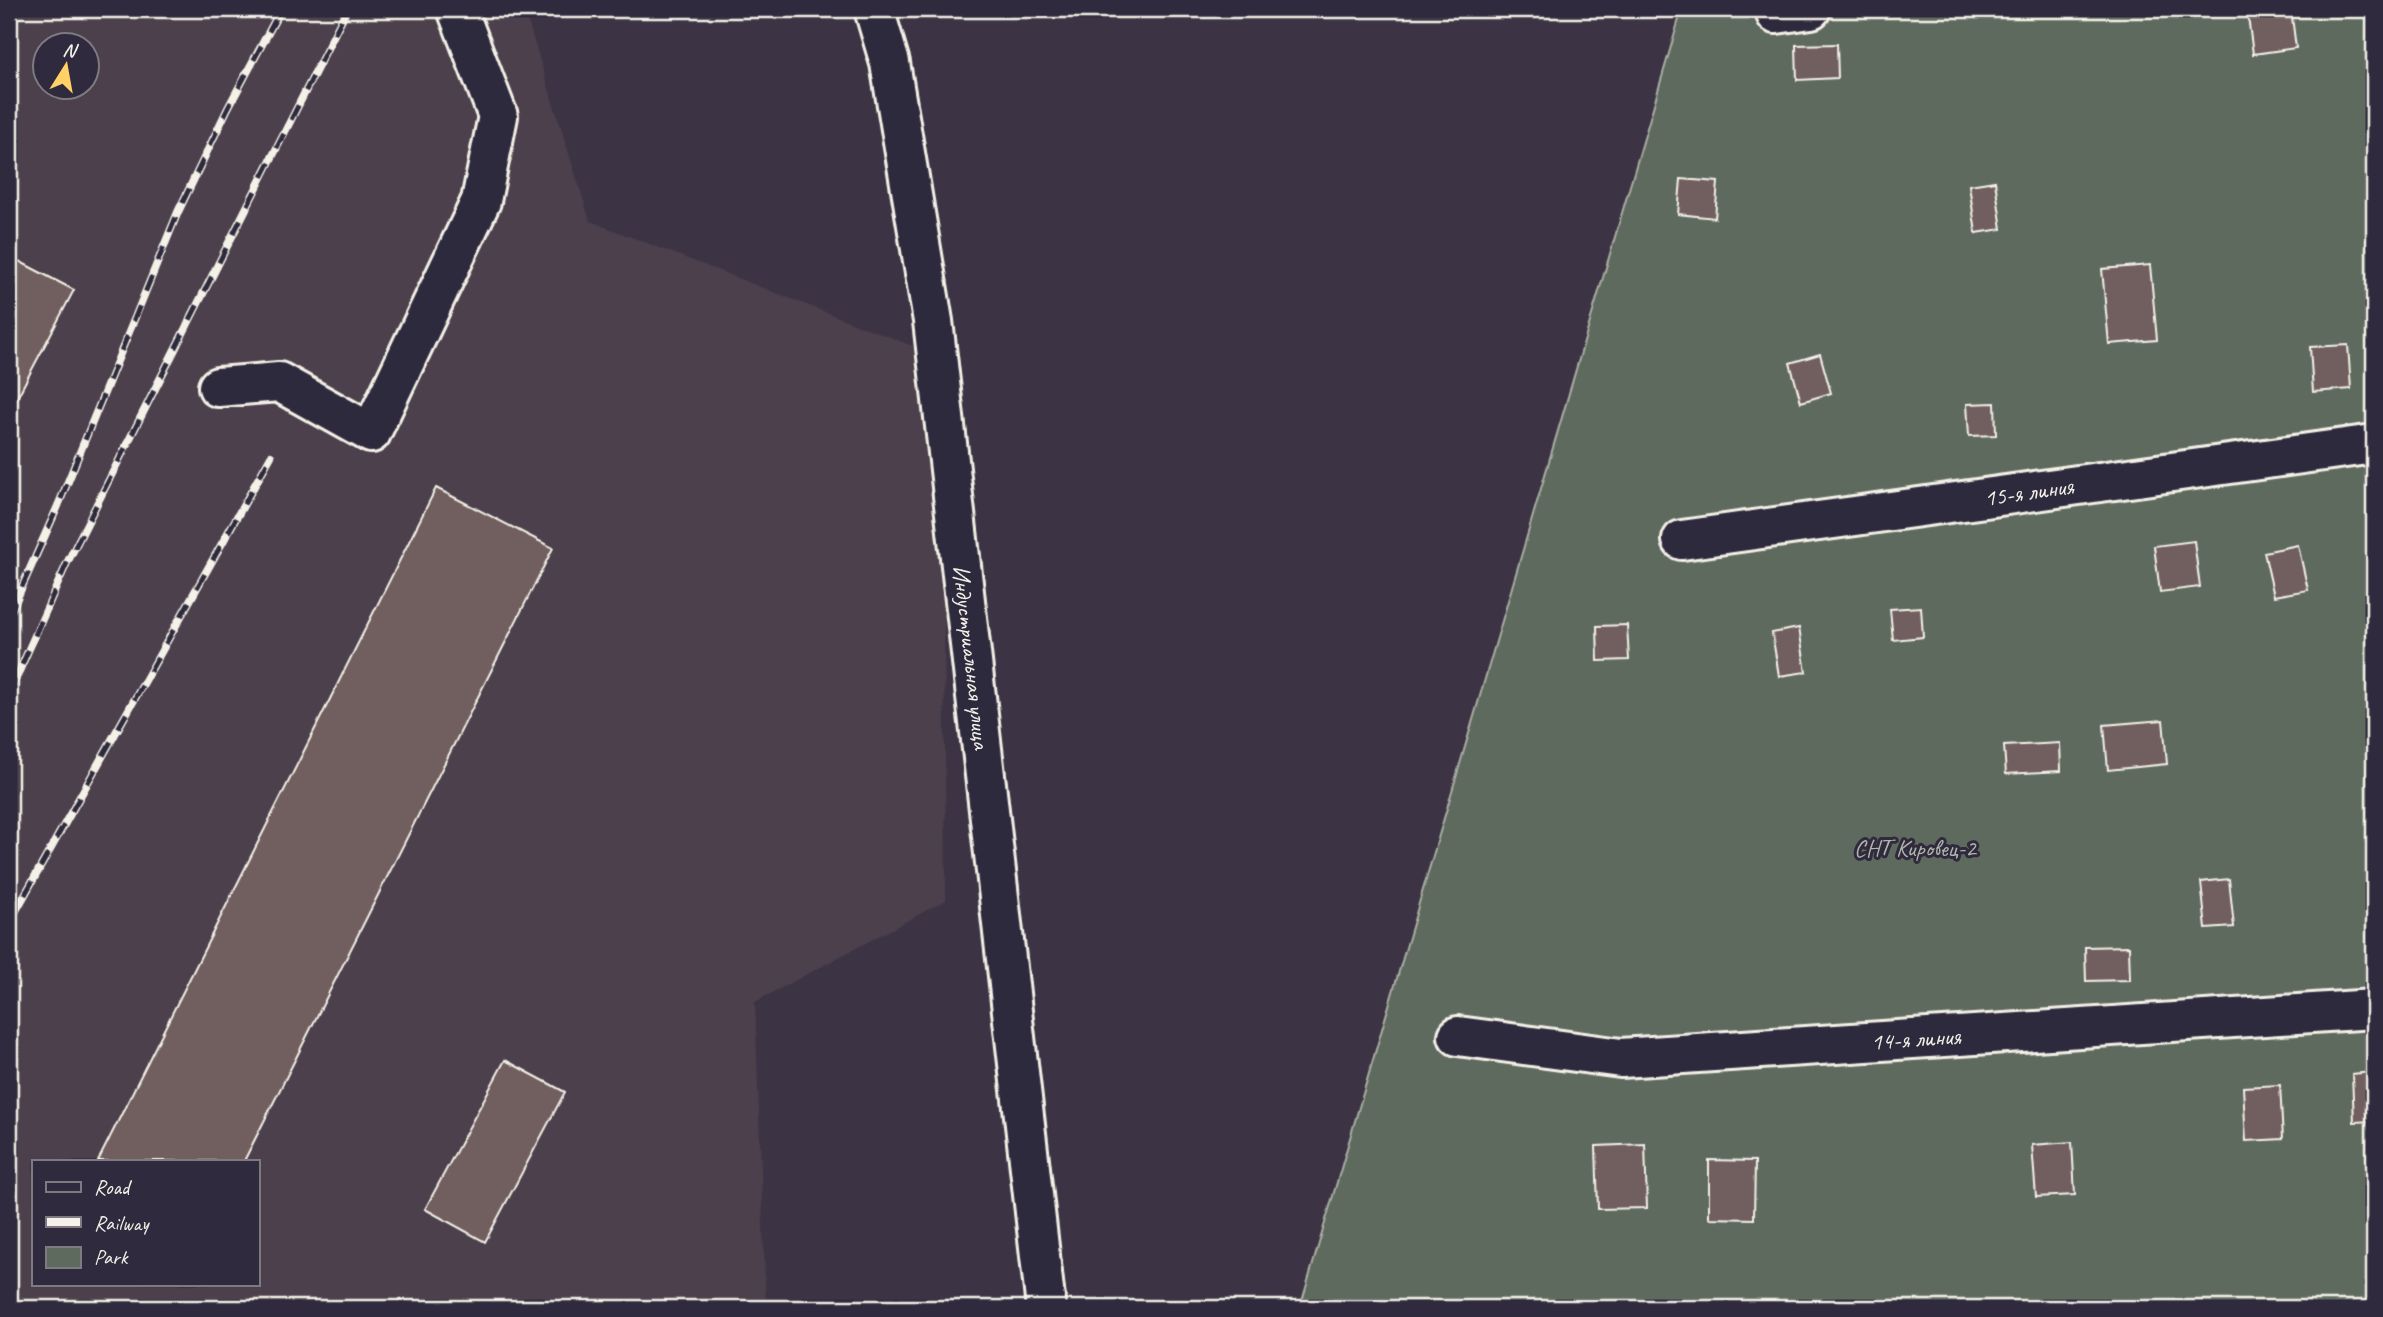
<svg xmlns="http://www.w3.org/2000/svg" width="2383" height="1317" font-family="Caveat,sans-serif">
<style>
.built{fill:#4c414c;fill-rule:evenodd}
.green{fill:#5f6a5f;stroke:#aaaea4;stroke-width:2}
.building{fill:#715e5e;stroke:#f4f1e8;stroke-width:2}
.lines{fill:none;stroke-linecap:round;stroke-linejoin:round}
.minor-casing{stroke:#f4f1e8;stroke-width:44}
.minor{stroke:#2f2a3d;stroke-width:38}
.rail-casing{stroke:#f4f1e8;stroke-width:8}
.rail{stroke:#2f2a3d;stroke-width:5;stroke-dasharray:16;stroke-linecap:butt}
.labels{text-anchor:middle;stroke-width:6;stroke-linejoin:round;paint-order:stroke}
.street-label{font-size:24px;fill:#f4f1e8;stroke:#2f2a3d}
.park-label{font-size:24px;fill:#b1b4aa;stroke:#2f2a3d}
</style>
<rect width="100%" height="100%" fill="#3c3444"/>
<filter id="ink" filterUnits="userSpaceOnUse"><feTurbulence type="fractalNoise" baseFrequency=".0143" numOctaves="2"/><feDisplacementMap in="SourceGraphic" scale="14" xChannelSelector="R" yChannelSelector="G"/><feConvolveMatrix kernelMatrix="1 2 1 2 8 2 1 2 1" color-interpolation-filters="sRGB"/></filter>
<g filter="url(#ink)">
<!-- built -->
<path class="built" d="M9,9H524L590,221L918,348L944,608L946,900L755,1002L766,1308H9ZM46,46H88V88H46ZM33,1161H257V1284H33Z"/>
<!-- green -->
<path class="green" d="M1682,9H2374V1308H1300Z"/>
<!-- building -->
<path class="building" d="M2247,9H2291L2296,48L2253,54Z
M1837,44L1838,78L1797,80L1796,45Z
M1681,179L1718,182L1715,218L1678,214Z
M1995,181L2002,229L1976,233L1969,185Z
M9,256L74,290L9,413Z
M2150,265L2157,340L2109,344L2102,269Z
M2348,345L2351,389L2313,392L2310,347Z
M1820,354L1831,393L1801,402L1790,363Z
M1995,403L1996,435L1969,436L1967,404Z
M436,488L553,548L244,1161H98Z
M2194,541L2200,587L2160,592L2154,546Z
M2298,545L2308,590L2274,596L2264,552Z
M1921,607L1923,637L1893,640L1890,609Z
M1627,625L1629,660L1598,661L1597,626Z
M1799,628L1806,672L1779,676L1772,633Z
M2163,720L2167,764L2108,770L2104,725Z
M2060,743L2061,771L2006,774L2004,746Z
M2229,879L2234,927L2206,929L2201,882Z
M2129,946L2130,980L2086,981L2085,947Z
M505,1060L565,1092L485,1242L425,1209Z
M2372,1072L2374,1121L2354,1122L2352,1074Z
M2280,1085L2283,1139L2246,1141L2243,1087Z
M2072,1142L2075,1195L2036,1197L2032,1145Z
M1645,1144L1647,1208L1598,1209L1596,1146Z
M1709,1160L1755,1161L1754,1219L1709,1218Z"/>
<g class="lines">
<defs>
<g id="minor">
<path id="s1" d="M874,9L890,63L933,321L1046,1308"/>
<path d="M1776,14L1811,9"/>
<path d="M218,387L279,382L371,433L481,201L498,116L457,9"/>
<path id="s2" d="M1682,540L2374,444"/>
<path id="s3" d="M1458,1036L1621,1058L2374,1009"/>
</g>
</defs>
<!-- minor casing -->
<use href="#minor" class="minor-casing"/>
<!-- minor -->
<use href="#minor" class="minor"/>
<defs>
<path id="rail" d="M9,616L58,506L178,212L228,108L281,9
M9,694L67,563L347,9
M9,923L271,456"/>
</defs>
<!-- rail casing -->
<use href="#rail" class="rail-casing"/>
<!-- rail -->
<use href="#rail" class="rail"/>
</g>
</g>
<g class="labels">
<!-- street labels -->
<g class="street-label">
<text dy="8" stroke="none"><textPath href="#s2" startOffset="350">15-я линия</textPath></text>
<text dy="8" stroke="none"><textPath href="#s1" startOffset="656">Индустриальная улица</textPath></text>
<text dy="8" stroke="none"><textPath href="#s3" startOffset="460">14-я линия</textPath></text>
</g>
<!-- park labels -->
<g class="park-label">
<text x="1915" y="856">СНТ Кировец-2</text>
</g>
</g>
<!-- margin -->
<rect width="2383" height="1317" fill="none" stroke="#2f2a3d" stroke-width="35"/>
<rect x="18" y="18" width="2348" height="1282" fill="none" stroke="#f4f1e8" stroke-width="2.5" filter="url(#ink)"/>
<!-- legend -->
<rect x="32" y="1160" width="228" height="126" fill="#2f2a3d" stroke="#7e7a81" stroke-width="2"/>
<rect x="46" y="1182" width="35" height="10" fill="#2f2a3d" stroke="#7e7a81" stroke-width="2"/>
<text x="94" y="1194" font-size="21" fill="#f4f1e8">Road</text>
<rect x="46" y="1217" width="35" height="10" fill="#f4f1e8" stroke="#7e7a81" stroke-width="2"/>
<text x="94" y="1230" font-size="21" fill="#f4f1e8">Railway</text>
<rect x="46" y="1247" width="35" height="21" fill="#5f6a5f" stroke="#7e7a81" stroke-width="2"/>
<text x="94" y="1264" font-size="21" fill="#f4f1e8">Park</text>
<!-- north arrow -->
<g transform="translate(66 66) rotate(11)"><circle r="33" fill="#2f2a3d" stroke="#7e7a81" stroke-width="2"/>
<path d="M0-5L12 26L0 18L-12 26Z" fill="#ffd166"/>
<text y="-10" font-size="19" font-weight="bold" text-anchor="middle" fill="#f4f1e8">N</text>
</g>
</svg>
